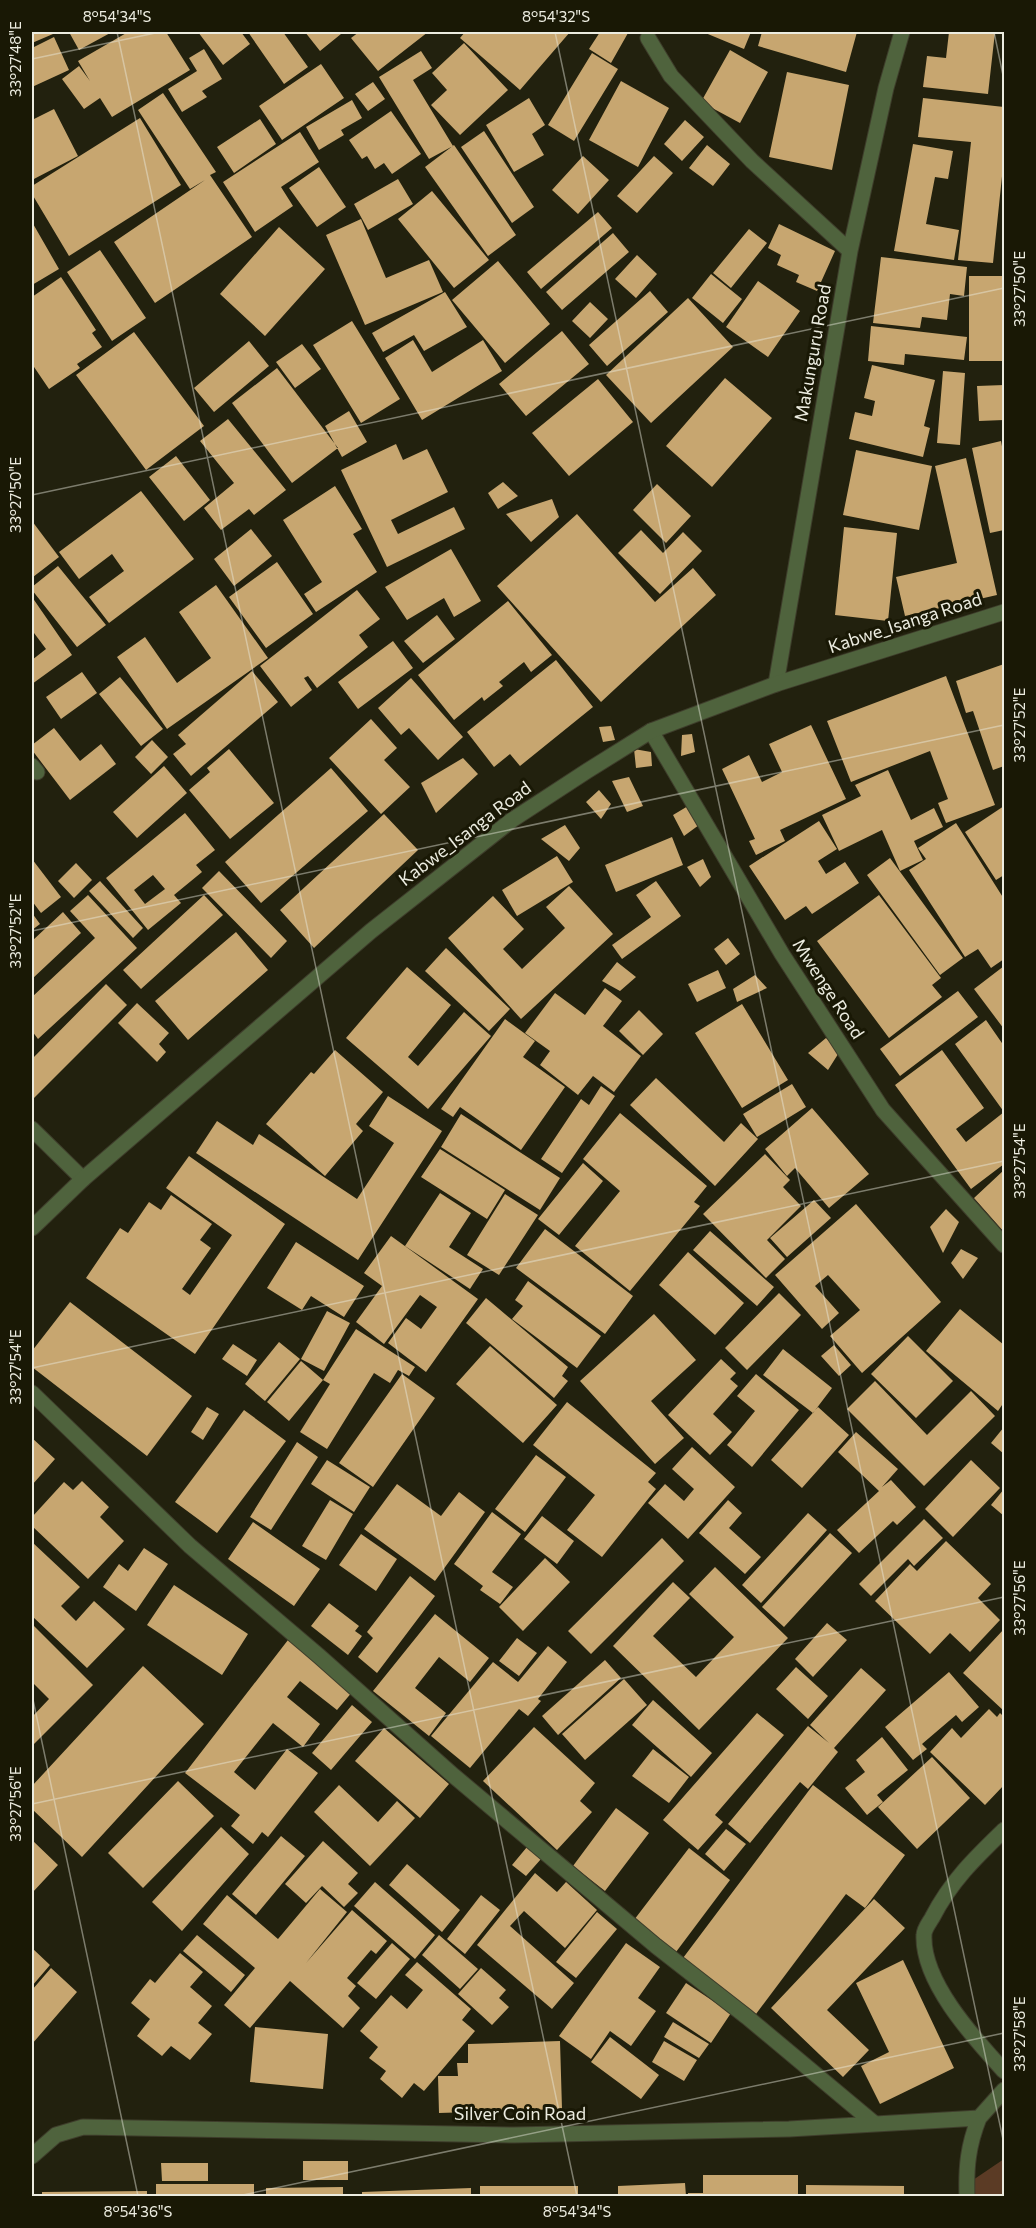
<svg xmlns="http://www.w3.org/2000/svg" width="1036" height="2228" font-family="Commissioner,sans-serif">
<style>
.green{fill:#5b3b25}
.building{fill:#c7a670;fill-rule:evenodd}
.lines{fill:none;stroke-linecap:round;stroke-linejoin:round}
.minor-casing{stroke:#3e3d2b;stroke-width:17}
.tertiary-casing{stroke:#3e3d2b;stroke-width:17}
.minor{stroke:#4f633d;stroke-width:15}
.tertiary{stroke:#4f633d;stroke-width:15}
.ticks{fill:none;stroke:#ecece0;stroke-width:1.5;stroke-opacity:0.45}
.labels{text-anchor:middle;stroke-width:6;stroke-linejoin:round;paint-order:stroke}
.street-label{font-size:18px;fill:#ecece0;stroke:#191805}
.neatline{fill:none;stroke:#ecece0;stroke-width:2}
.ticks-label{font-size:15px;text-anchor:middle;fill:#ecece0}
</style>
<rect width="100%" height="100%" fill="#22210e"/>
<!-- green -->
<path class="green" d="M1004,2159V2196H973V2180Z"/>
<!-- building -->
<path class="building" d="M32,32H52L53,34L32,43Z
M69,32H112L79,50Z
M128,32H166L190,70L112,117L100,98L84,109L62,79L79,66L90,81L78,61Z
M198,32H241L250,44L223,65Z
M248,32H283L308,67L284,84Z
M305,32H339L341,34L320,51Z
M359,32H428L378,71L351,38Z
M465,32H570L520,90L460,38Z
M600,32L628,33L611,63L589,49Z
M703,32H751L744,49Z
M762,32H857L846,72L758,46Z
M949,32H995L988,94L923,87L927,56L946,58Z
M54,37L69,70L32,87V48Z
M464,43L508,90L460,135L431,105L447,90L432,73Z
M204,49L222,79L202,91L207,97L182,112L168,89L197,71L189,58Z
M730,50L768,72L740,123L701,102Z
M421,51L432,68L413,80L453,146L429,159L379,77Z
M592,53L618,69L574,141L548,125Z
M321,64L344,98L282,140L259,106Z
M787,72L849,85L832,170L769,157Z
M621,81L669,108L638,167L589,140Z
M373,82L385,99L368,111L355,94Z
M163,93L216,172L210,175L252,237L155,303L114,242L205,180L190,189L138,110Z
M529,98L545,125L532,134L544,155L514,172L486,125Z
M923,98L1004,107V157L993,263L958,260L971,142L918,137Z
M352,100L362,118L341,130L344,135L319,150L306,127Z
M54,109L78,156L32,180V120Z
M391,111L421,154L392,174L384,163L375,169L367,156L362,159L349,140Z
M140,118L181,185L69,256L32,194V186Z
M260,119L276,144L234,173L217,147Z
M685,120L704,137L682,161L664,144Z
M484,131L534,207L512,223L461,147Z
M300,132L319,162L281,187L293,206L255,232L223,182Z
M913,144L953,151L948,179L935,177L926,224L959,230L954,260L894,251Z
M454,145L516,235L488,256L425,167Z
M707,145L730,164L713,186L689,168Z
M583,156L609,180L578,214L552,190Z
M654,156L673,173L637,213L617,196Z
M319,167L346,207L317,227L289,188Z
M398,179L413,204L368,230L354,204Z
M432,191L489,260L454,288L398,219Z
M598,212L612,228L541,289L527,272Z
M361,219L386,278L429,260L443,292L365,325L326,235Z
M32,222L59,269L32,285Z
M779,224L835,251L817,291L796,282L799,275L777,265L781,255L768,248Z
M279,227L325,269L265,336L220,294Z
M749,229L767,243L731,288L713,273Z
M613,233L629,252L562,310L546,292Z
M100,250L146,318L112,341L67,272Z
M637,255L657,274L636,298L615,279Z
M881,257L967,267L964,296L950,294L947,320L922,317L920,328L873,323Z
M498,261L550,324L505,363L452,300Z
M711,274L742,299L723,323L692,298Z
M969,276H1004V361H969Z
M61,277L96,330L92,333L102,347L77,364L80,368L49,389L32,364V297Z
M758,281L800,311L768,357L726,327Z
M650,291L668,312L607,366L589,345Z
M445,292L467,327L424,351L414,335L383,352L372,333Z
M688,298L733,347L651,423L606,375Z
M590,302L608,319L590,338L572,321Z
M352,321L400,399L361,423L313,345Z
M871,326L967,337L964,360L905,354L904,365L868,361Z
M562,331L589,364L526,416L499,384Z
M134,332L204,426L146,470L76,375Z
M413,340L432,372L483,340L502,371L422,420L385,358Z
M249,341L269,366L214,412L194,388Z
M302,344L321,369L295,388L276,362Z
M872,365L935,380L924,426L930,428L923,457L849,439L855,412L872,416L875,401L864,398Z
M277,368L338,448L292,483L232,403Z
M943,371L965,373L960,445L937,443Z
M725,378L772,418L712,487L666,446Z
M598,379L633,422L569,476L532,433Z
M1004,385V420L979,421L977,386Z
M349,411L367,442L342,457L325,426Z
M228,419L286,490L254,515L249,509L221,530L204,508L234,483L200,441Z
M1001,441L1004,457V530L990,533L972,448Z
M396,444L403,460L427,449L448,492L391,520L398,534L454,507L465,529L387,567L341,470Z
M856,450L932,466L919,530L843,515Z
M176,456L210,500L184,521L149,477Z
M966,458L997,595L905,616L896,577L957,563L935,466Z
M503,482L518,496L498,509L488,493Z
M657,484L691,516L666,543L633,510Z
M335,486L362,529L353,534L377,572L316,612L304,594L322,582L283,520Z
M141,491L194,559L109,623L89,597L124,571L112,554L79,579L59,552Z
M552,499L559,517L531,542L506,514Z
M577,514L655,602L693,568L716,595L601,702L497,586Z
M32,521L59,557L33,577L32,575Z
M844,527L897,533L888,621L835,615Z
M251,529L272,556L234,586L214,559Z
M641,530L663,553L683,532L702,551L660,594L618,553Z
M451,549L481,601L454,617L444,598L407,620L385,587Z
M277,562L313,614L266,648L229,597Z
M58,566L106,625L77,647L32,590V587Z
M216,585L268,658L167,729L117,657L145,637L177,683L211,658L179,612Z
M357,590L380,619L359,635L368,647L317,688L308,676L304,678L312,690L291,707L260,666Z
M32,597L72,655L32,684V660L46,649L34,633L32,635Z
M508,601L552,655L531,672L524,662L499,682L503,686L484,701L482,697L454,720L418,675Z
M437,615L455,639L423,663L404,641Z
M393,641L413,668L358,709L338,682Z
M556,660L593,707L520,766L510,754L494,767L467,732Z
M1004,664V766L993,770L973,711L966,713L956,681Z
M252,671L278,702L191,776L173,754L186,744L178,735Z
M82,672L97,693L61,719L46,697Z
M946,676L995,805L946,823L938,803L948,799L930,751L851,782L827,721Z
M120,677L163,729L141,746L99,694Z
M411,678L463,737L438,760L409,728L401,735L378,708Z
M371,719L397,748L384,760L410,787L381,814L329,758Z
M811,725L846,799L780,830L785,841L756,855L749,841L755,839L722,769L749,755L762,782L782,772L769,744Z
M611,726L615,740L603,742L599,727Z
M54,728L80,761L101,744L116,764L70,800L32,750V745Z
M692,734L695,752L681,756L682,735Z
M152,740L168,757L151,774L135,757Z
M229,749L274,803L230,839L189,790L210,772L207,768Z
M634,749L651,752L652,766L636,768Z
M463,758L478,774L436,813L421,783Z
M164,766L187,793L137,838L113,812Z
M331,768L368,811L261,903L225,862Z
M888,770L911,820L934,808L943,827L914,841L923,860L900,871L882,830L839,851L822,815L861,796L855,785Z
M629,777L643,806L627,812L612,781Z
M599,790L611,804L601,819L586,802Z
M688,806L699,825L684,836L673,815Z
M1004,806V875L996,880L965,832Z
M185,813L215,850L196,865L202,872L174,895L181,903L148,930L106,878ZM153,875L165,889L145,904L134,890Z
M384,814L418,850L314,948L280,910Z
M819,821L837,849L818,861L826,874L845,862L859,883L812,914L806,906L785,920L749,866Z
M956,823L1004,899V959L991,968L978,949L965,957L909,870L926,859L918,848Z
M565,825L580,848L569,861L541,839Z
M672,837L683,865L616,892L605,865Z
M557,856L573,882L517,916L502,890Z
M890,858L963,958L940,975L867,875Z
M32,859L61,897L41,913L32,901Z
M703,859L711,877L700,887L687,867Z
M76,863L92,880L74,898L58,881Z
M219,871L287,941L271,958L202,888Z
M100,881L143,928L133,938L89,891Z
M656,881L681,916L622,959L612,945L651,917L636,895Z
M569,886L613,934L521,1019L448,938L493,896L524,929L503,949L522,969L565,928L546,907Z
M88,895L137,948L38,1039L32,1031V997L95,938L70,911Z
M204,895L223,915L141,989L123,970Z
M879,895L941,978L932,985L942,997L889,1038L817,941Z
M63,912L81,933L32,979V941Z
M32,913L40,924L32,930Z
M236,932L268,970L188,1040L155,1001Z
M728,938L740,954L726,965L714,949Z
M446,948L510,1009L489,1031L425,971Z
M617,962L636,977L620,991L602,981Z
M1004,966V1029L974,989Z
M407,967L451,1005L408,1057L418,1066L464,1012L491,1036L428,1109L346,1038Z
M718,970L726,988L697,1002L688,984Z
M755,975L767,988L737,1002L733,989Z
M106,984L127,1005L32,1100V1059Z
M605,988L622,1001L603,1026L641,1056L614,1092L593,1076L578,1095L540,1065L550,1051L525,1033L555,993L585,1015Z
M958,991L978,1017L900,1076L880,1049Z
M137,1003L169,1033L159,1044L166,1052L157,1062L118,1023Z
M742,1004L788,1080L742,1108L695,1033Z
M639,1010L663,1034L643,1055L619,1031Z
M505,1019L535,1041L523,1057L565,1087L521,1150L460,1107L453,1117L441,1109Z
M986,1020L1004,1046V1112L955,1044Z
M826,1038L840,1051L828,1070L808,1053Z
M335,1050L383,1092L356,1124L363,1131L325,1176L266,1124L311,1072L314,1074Z
M942,1050L984,1108L956,1129L966,1142L1004,1112V1164L971,1189L895,1085Z
M656,1078L724,1142L741,1123L758,1139L715,1186L630,1105Z
M792,1084L806,1107L757,1137L743,1114Z
M601,1086L615,1096L562,1173L541,1159L581,1099L589,1105Z
M388,1096L442,1131L358,1260L196,1153L217,1121L253,1145L259,1134L357,1199L394,1143L369,1126Z
M812,1108L869,1174L829,1208L795,1168L787,1176L765,1149Z
M620,1113L707,1186L694,1202L700,1206L630,1291L575,1246L620,1191L583,1159Z
M461,1114L560,1178L540,1210L441,1147Z
M440,1149L505,1190L487,1219L421,1177Z
M765,1154L790,1180L783,1187L801,1206L767,1240L785,1259L766,1278L703,1214Z
M189,1156L285,1224L195,1354L86,1278L120,1228L128,1233L149,1202L161,1210L171,1195L212,1224L200,1240L211,1248L182,1289L190,1295L232,1235L166,1188Z
M583,1163L603,1181L559,1235L538,1219Z
M1004,1170V1232L974,1198Z
M440,1193L471,1213L449,1247L483,1269L470,1289L405,1246Z
M505,1194L538,1215L499,1275L467,1255Z
M814,1200L831,1218L787,1257L770,1238Z
M856,1204L941,1302L862,1373L830,1336L860,1310L828,1275L815,1286L839,1313L822,1329L775,1275Z
M946,1209L959,1222L943,1253L930,1227Z
M545,1229L633,1296L605,1334L516,1268Z
M710,1231L774,1287L757,1306L693,1250Z
M391,1236L478,1299L426,1372L388,1343L406,1318L421,1329L437,1307L420,1295L384,1344L356,1322L382,1286L364,1273Z
M296,1242L364,1286L344,1317L311,1296L302,1310L267,1288Z
M961,1249L978,1258L963,1279L951,1263Z
M688,1252L744,1303L715,1335L659,1285Z
M528,1281L601,1336L577,1368L512,1319L523,1306L515,1300Z
M779,1293L801,1315L747,1370L725,1348Z
M486,1298L568,1367L562,1376L568,1381L554,1398L466,1323Z
M70,1302L192,1396L147,1456L32,1367V1351Z
M960,1309L1004,1345V1402L998,1411L926,1351Z
M327,1311L350,1323L324,1371L301,1359Z
M654,1314L696,1360L651,1401L684,1438L655,1464L580,1381Z
M356,1329L415,1367L409,1376L398,1370L390,1383L374,1373L327,1449L300,1432L330,1384L323,1380Z
M908,1336L953,1381L916,1418L871,1374Z
M279,1342L300,1359L265,1401L245,1384Z
M233,1344L257,1360L247,1376L222,1359Z
M834,1345L851,1365L839,1376L821,1356Z
M490,1346L557,1405L523,1443L456,1384Z
M783,1349L832,1388L813,1413L763,1375Z
M721,1359L736,1373L730,1379L738,1386L713,1414L732,1432L710,1455L668,1415Z
M301,1361L323,1380L289,1421L267,1402Z
M402,1374L435,1398L373,1487L339,1463Z
M756,1374L799,1410L752,1467L727,1445L755,1411L737,1396Z
M875,1381L927,1435L971,1391L995,1416L924,1486L847,1409Z
M567,1402L656,1473L648,1482L656,1489L602,1557L567,1530L595,1495L533,1445Z
M207,1407L219,1414L203,1440L191,1432Z
M818,1407L849,1435L802,1488L771,1460Z
M244,1410L286,1441L217,1533L175,1502Z
M1004,1427V1454L991,1443Z
M856,1432L898,1469L882,1487L891,1480L916,1507L897,1525L893,1521L859,1553L837,1530L879,1491L838,1452Z
M32,1438L55,1459L32,1485Z
M297,1442L318,1457L271,1530L250,1517Z
M692,1447L735,1487L688,1539L648,1503L665,1484L684,1501L694,1489L672,1469Z
M536,1455L566,1477L525,1532L495,1509Z
M327,1460L370,1487L354,1512L311,1484Z
M971,1460L1000,1488L953,1537L925,1509Z
M82,1481L109,1507L100,1517L124,1541L88,1579L32,1526V1517L64,1482L73,1490Z
M397,1484L441,1516L459,1492L485,1512L435,1581L364,1529Z
M1004,1489V1516L991,1505Z
M330,1500L353,1514L326,1560L302,1546Z
M728,1500L742,1513L729,1528L761,1557L745,1574L699,1533Z
M492,1512L521,1534L492,1572L513,1587L500,1604L480,1590L483,1586L454,1564Z
M808,1513L827,1530L761,1603L742,1585Z
M542,1516L574,1541L557,1564L524,1539Z
M924,1519L943,1538L914,1566L908,1559L871,1596L859,1584Z
M253,1522L320,1569L294,1606L228,1559Z
M830,1533L852,1553L784,1627L762,1607Z
M361,1534L397,1559L376,1591L339,1565Z
M662,1538L684,1561L591,1654L568,1631Z
M946,1541L991,1584L978,1598L1000,1620L970,1652L950,1633L930,1654L875,1601L910,1564L917,1571Z
M32,1542L80,1587L61,1606L76,1621L94,1601L125,1629L87,1668L32,1616Z
M144,1548L168,1564L136,1611L103,1587L119,1564L128,1571Z
M545,1558L570,1582L523,1631L499,1607Z
M715,1567L788,1638L699,1730L613,1646L673,1582L690,1598L653,1636L696,1677L734,1637L689,1594Z
M410,1576L435,1596L377,1673L358,1657L373,1638L367,1632Z
M174,1585L248,1634L222,1675L147,1625Z
M329,1603L359,1626L355,1631L362,1636L348,1655L311,1626Z
M435,1614L489,1658L470,1682L439,1657L415,1688L446,1713L429,1736L373,1691Z
M827,1623L847,1640L813,1677L795,1659Z
M32,1624L93,1685L32,1746V1717L49,1699L32,1682Z
M1004,1629V1711L963,1673Z
M517,1638L537,1653L519,1676L499,1661Z
M288,1640L353,1691L337,1710L300,1681L287,1697L320,1724L303,1747L273,1723L234,1772L255,1790L287,1749L318,1773L268,1837L262,1832L253,1844L231,1826L240,1815L185,1773Z
M548,1646L567,1662L538,1699L541,1701L528,1716L519,1709L470,1768L431,1736L493,1662L518,1682Z
M605,1660L621,1678L558,1735L542,1716Z
M143,1666L204,1724L82,1857L32,1809V1786Z
M796,1667L828,1696L808,1719L776,1689Z
M861,1668L886,1690L834,1748L838,1752L808,1789L800,1782L750,1843L728,1824L808,1726L829,1743L810,1725Z
M949,1672L979,1707L962,1722L956,1715L922,1744L927,1749L913,1760L885,1727Z
M624,1679L647,1705L585,1760L562,1734Z
M653,1700L712,1753L691,1777L632,1725Z
M352,1705L372,1722L331,1770L312,1753Z
M989,1709L997,1717L1000,1713L1004,1717V1785L985,1805L930,1752L952,1728L961,1738Z
M757,1713L784,1735L715,1815L723,1822L698,1850L663,1820Z
M534,1727L595,1783L580,1801L592,1812L557,1850L483,1781Z
M384,1728L449,1784L420,1818L355,1761Z
M882,1737L908,1770L877,1795L883,1802L867,1815L845,1788L865,1772L856,1760Z
M653,1749L689,1777L669,1803L632,1776Z
M932,1757L970,1798L917,1849L878,1807Z
M178,1781L214,1816L143,1888L108,1853Z
M339,1785L378,1822L397,1801L415,1818L370,1866L314,1812Z
M813,1785L905,1855L865,1908L846,1894L756,2014L683,1958Z
M616,1808L649,1833L605,1891L573,1866Z
M221,1827L249,1854L182,1931L152,1902Z
M726,1829L746,1844L724,1871L705,1854Z
M281,1836L305,1856L256,1915L232,1894Z
M32,1840L58,1865L32,1893Z
M323,1841L358,1873L348,1884L358,1893L344,1907L322,1886L306,1903L285,1884Z
M527,1847L541,1859L526,1876L512,1865Z
M689,1848L730,1880L676,1952L634,1920Z
M407,1864L460,1910L442,1932L389,1885Z
M535,1873L557,1892L566,1882L597,1910L565,1948L524,1911L510,1926L574,1983L552,2009L477,1945Z
M375,1882L435,1935L415,1959L354,1906Z
M320,1889L347,1912L306,1963L352,1910L387,1941L376,1954L371,1950L347,1978L356,1986L348,1996L360,2008L343,2028L290,1981L250,2028L224,2005L255,1968L203,1924L227,1895L278,1939Z
M481,1895L500,1910L465,1954L447,1939Z
M874,1899L905,1928L827,2010L869,2050L843,2077L771,2008Z
M597,1912L617,1929L576,1978L556,1962Z
M197,1935L245,1975L231,1992L183,1951Z
M439,1935L478,1969L460,1989L422,1955Z
M392,1943L410,1959L376,1999L357,1983Z
M626,1943L660,1967L638,1998L656,2011L631,2046L610,2031L591,2059L559,2036Z
M32,1948L50,1965L32,1986Z
M180,1953L203,1972L190,1987L212,2006L198,2023L212,2034L190,2060L171,2046L162,2056L137,2036L150,2019L131,2003L150,1979L155,1983Z
M903,1960L954,2068L880,2104L861,2066L889,2052L856,1983Z
M417,1962L471,2009L462,2020L475,2031L424,2091L414,2083L402,2098L380,2079L386,2071L369,2058L378,2047L360,2031L391,1995L407,2009L423,1990L405,1975Z
M51,1968L77,1992L32,2044V1990Z
M481,1968L506,1990L499,1998L509,2007L492,2025L458,1994Z
M686,1983L731,2013L711,2043L666,2013Z
M673,2022L709,2044L699,2058L664,2037Z
M255,2027L328,2034L323,2089L250,2082Z
M610,2037L659,2075L641,2099L591,2062Z
M560,2041L562,2109L439,2113L438,2076H458L457,2063H468V2044Z
M664,2041L697,2060L684,2081L652,2062Z
M303,2161H348V2180H303Z
M161,2163H208V2181H162Z
M703,2175H798V2196H688V2193H703Z
M685,2183L686,2196H618V2186Z
M156,2184H254V2196H156Z
M806,2185L904,2186V2196H806Z
M480,2186H578V2196H480Z
M343,2187V2196H266V2188Z
M471,2188V2196H362V2192Z
M147,2191V2196H42V2192Z"/>
<g class="lines">
<defs>
<path id="minor" d="M648,38L671,76L752,161L850,251
M776,684L850,251L886,88L902,32
M651,731L782,954L883,1110L1004,1245
M32,766L37,772
M32,1129L83,1179
M32,1393L190,1546L319,1656L454,1776L656,1946L747,2017L875,2124
M1004,1830C975,1858 951,1881 932,1918C929,1923 924,1929 924,1935C922,1982 974,2038 1004,2071
M32,2156L56,2135L83,2127L514,2135L789,2129L979,2118L1004,2090
M967,2196C966,2167 968,2146 979,2118"/>
<path id="tertiary" d="M32,1228L83,1179L371,931L512,820L587,771L651,731L776,684L1004,612"/>
</defs>
<!-- minor casing -->
<use href="#minor" class="minor-casing"/>
<!-- tertiary casing -->
<use href="#tertiary" class="tertiary-casing"/>
<!-- minor -->
<use href="#minor" class="minor"/>
<!-- tertiary -->
<use href="#tertiary" class="tertiary"/>
</g>
<!-- ticks -->
<path class="ticks" d="M117,32L577,2196M555,32L1004,2144M994,32L1004,80M32,59L160,32M32,495L1004,288M32,931L1004,725M32,1368L1004,1161M32,1695L138,2196M32,1804L1004,1597M238,2196L1004,2033"/>
<g class="labels">
<!-- street labels -->
<g class="street-label">
<text transform="translate(813 353) rotate(-80)" y="6">Makunguru Road</text>
<text transform="translate(905 623) rotate(-18)" y="6">Kabwe_Isanga Road</text>
<text transform="translate(465 834) rotate(-37)" y="6">Kabwe_Isanga Road</text>
<text transform="translate(828 989) rotate(57)" y="6">Mwenge Road</text>
<text x="520" y="2120">Silver Coin Road</text>
</g>
</g>
<!-- border -->
<rect width="1036" height="2228" fill="none" stroke="#191805" stroke-width="66"/>
<rect x="33" y="33" width="970" height="2162" class="neatline"/>
<g class="ticks-label">
<text x="117" y="22">8°54'34"S</text>
<text x="556" y="22">8°54'32"S</text>
<text transform="translate(16 59) rotate(-90)" y="5">33°27'48"E</text>
<text transform="translate(1020 289) rotate(-90)" y="5">33°27'50"E</text>
<text transform="translate(16 495) rotate(-90)" y="5">33°27'50"E</text>
<text transform="translate(1020 725) rotate(-90)" y="5">33°27'52"E</text>
<text transform="translate(16 931) rotate(-90)" y="5">33°27'52"E</text>
<text transform="translate(1020 1161) rotate(-90)" y="5">33°27'54"E</text>
<text transform="translate(16 1367) rotate(-90)" y="5">33°27'54"E</text>
<text transform="translate(1020 1598) rotate(-90)" y="5">33°27'56"E</text>
<text transform="translate(16 1804) rotate(-90)" y="5">33°27'56"E</text>
<text transform="translate(1020 2034) rotate(-90)" y="5">33°27'58"E</text>
<text x="138" y="2217">8°54'36"S</text>
<text x="577" y="2217">8°54'34"S</text>
</g>
</svg>
